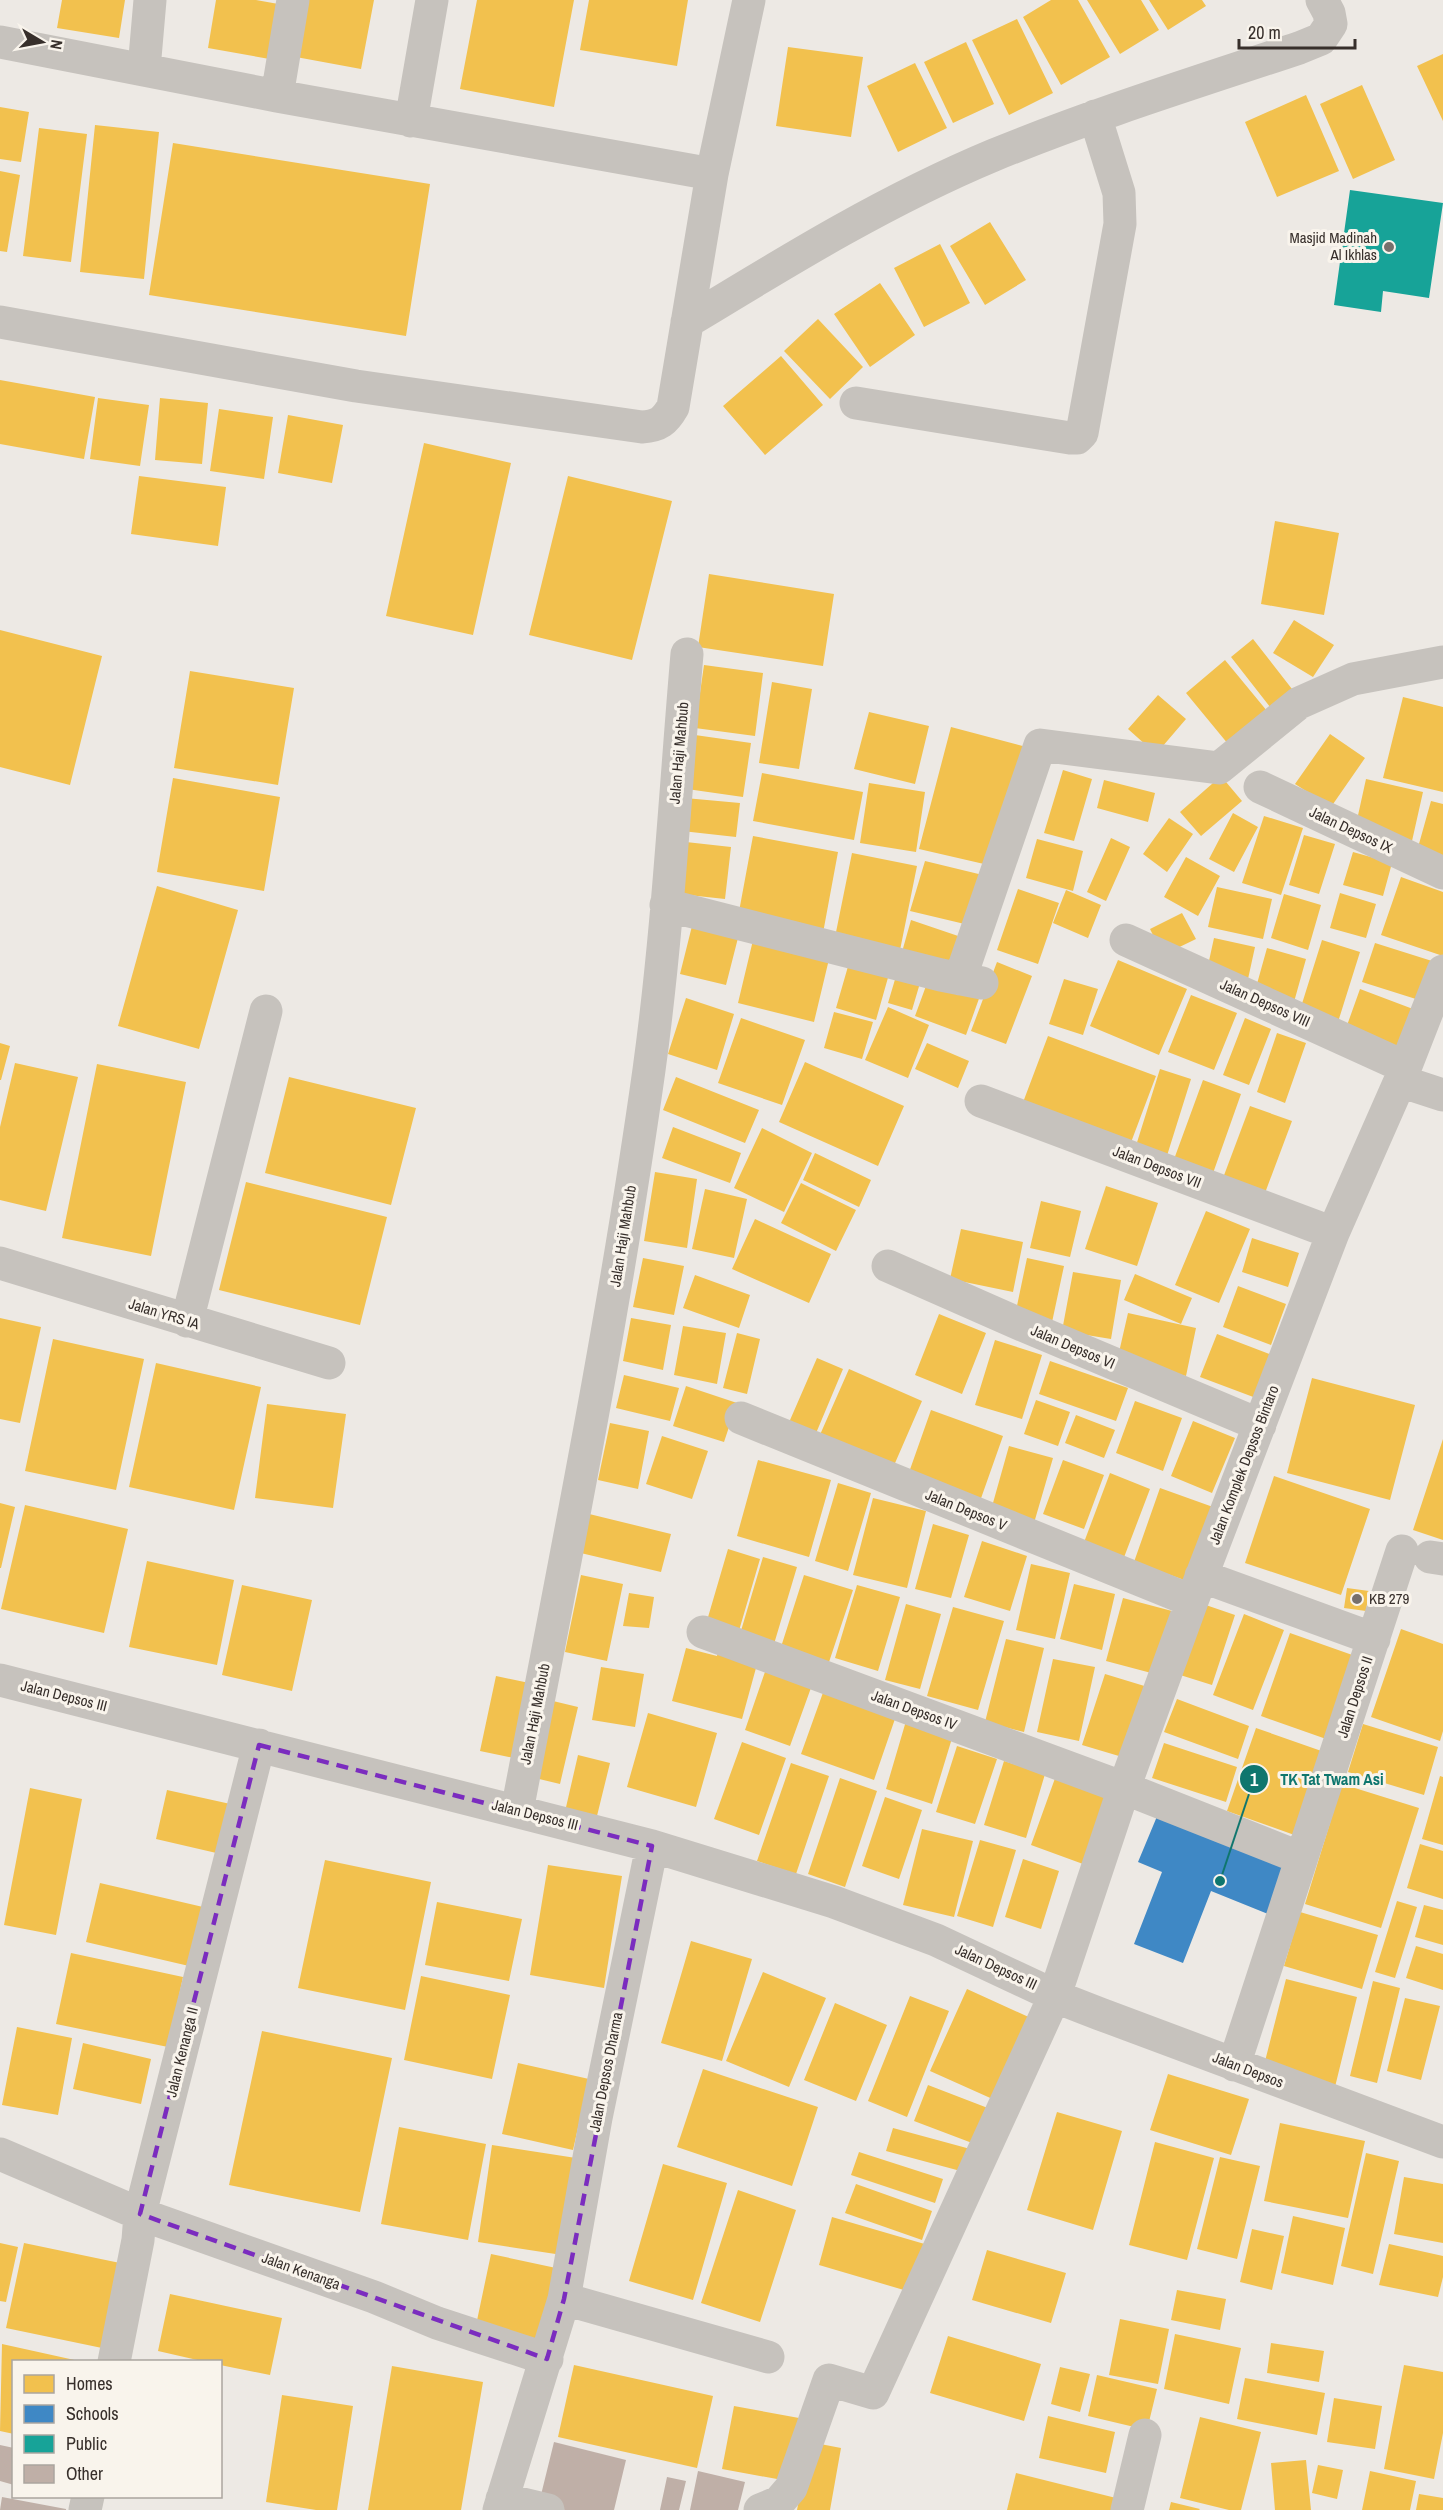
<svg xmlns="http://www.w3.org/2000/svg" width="1443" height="2510" font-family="'Archivo Narrow',sans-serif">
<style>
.homes{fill:#f2c14e}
.schools{fill:#3f88c5}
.public{fill:#17a398}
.building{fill:#bfafa7}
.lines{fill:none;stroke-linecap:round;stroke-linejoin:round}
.minor{stroke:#c6c2bd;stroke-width:33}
.marked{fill:none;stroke:#7b2cbf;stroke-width:4.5;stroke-dasharray:12 8;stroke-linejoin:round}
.poi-dot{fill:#77706c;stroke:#f9f4ec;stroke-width:2}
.labels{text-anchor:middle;stroke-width:6;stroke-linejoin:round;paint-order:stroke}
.poi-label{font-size:15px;fill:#372f2b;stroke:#f9f4ec;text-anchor:end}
.street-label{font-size:15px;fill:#372f2b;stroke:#f9f4ec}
.leader{fill:none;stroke:#0f766e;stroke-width:2}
.callout-dot{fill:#0f766e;stroke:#f9f4ec;stroke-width:2}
.mark-label{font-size:18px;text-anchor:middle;font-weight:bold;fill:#fff}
.callout-label{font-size:16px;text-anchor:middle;font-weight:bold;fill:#0f766e;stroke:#f9f4ec;stroke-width:6;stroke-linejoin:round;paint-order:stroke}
</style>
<rect width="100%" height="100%" fill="#ede9e4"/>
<!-- homes -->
<path class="homes" d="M62,0H125L119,38L57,28Z
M216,0H256L284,5L275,60L208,48Z
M308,0H374L361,69L296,57Z
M477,0H574L554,107L460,89Z
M589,0H688L677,66L580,50Z
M1051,0H1078L1110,57L1061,85L1023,17Z
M1087,0H1141L1159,30L1120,54Z
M1149,0H1202L1206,6L1168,30Z
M1017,19L1053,93L1009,115L972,40Z
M966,42L994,104L953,123L924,62Z
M788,47L863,57L851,137L776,126Z
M1443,54V121L1417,66Z
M915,63L947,128L898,152L867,86Z
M1362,85L1395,160L1353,179L1320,104Z
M1306,95L1339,171L1277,197L1245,122Z
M0,107L29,112L21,162L0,159Z
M95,125L159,132L144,279L80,272Z
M39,128L87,134L71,262L23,256Z
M173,143L430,184L406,336L149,295Z
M0,171L20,175L7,252L0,251Z
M990,222L1026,280L985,305L950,246Z
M940,244L970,303L924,327L894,268Z
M880,283L915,335L870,367L834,314Z
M818,319L863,367L830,399L784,351Z
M781,356L823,405L765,455L723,406Z
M0,380L95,397L84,459L0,444Z
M98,398L149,405L140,466L90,459Z
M160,398L208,403L202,464L155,460Z
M219,409L273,417L264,479L210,471Z
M288,415L343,425L332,483L278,473Z
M424,443L511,463L473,635L386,616Z
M139,476L226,487L218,546L131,534Z
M568,476L672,501L632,660L529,635Z
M1275,521L1339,533L1324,615L1261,604Z
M709,574L834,594L823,666L698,647Z
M1294,620L1334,645L1313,677L1273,653Z
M0,630L102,656L70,785L0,767Z
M1253,639L1299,698L1277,716L1231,657Z
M1225,660L1272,717L1233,750L1186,693Z
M704,665L763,673L755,736L695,728Z
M190,671L294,688L278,785L174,768Z
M772,682L812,689L799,769L759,763Z
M1158,695L1186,719L1156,754L1128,729Z
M1403,697L1443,707V792L1383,778Z
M869,712L929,726L915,784L854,769Z
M951,727L1034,749L997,867L919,849Z
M1330,734L1365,758L1331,807L1295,784Z
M695,735L751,743L743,797L687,789Z
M1063,770L1092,779L1074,841L1044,833Z
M762,773L863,792L854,840L753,821Z
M1221,776L1242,801L1201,836L1180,812Z
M173,778L280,797L264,891L157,872Z
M1366,779L1423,792L1412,841L1355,829Z
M1104,780L1155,793L1148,822L1097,808Z
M869,783L925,792L916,852L860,843Z
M685,798L740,803L736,837L682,831Z
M1431,801L1443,804V858L1417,851Z
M1233,813L1258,827L1234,872L1209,859Z
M1264,816L1303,828L1281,895L1242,883Z
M1169,818L1193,834L1167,872L1143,854Z
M1304,835L1335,844L1319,894L1289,885Z
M753,836L838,852L823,933L738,917Z
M1111,838L1130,847L1106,901L1087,892Z
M1037,839L1083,851L1073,891L1026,878Z
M686,842L731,847L725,899L679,894Z
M1353,852L1392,863L1383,896L1343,885Z
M852,853L917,866L898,960L833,947Z
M1186,857L1220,876L1198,916L1164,897Z
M925,861L991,877L973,926L910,911Z
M1401,877L1443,892V956L1381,935Z
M157,886L238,910L199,1049L118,1026Z
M1217,887L1272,899L1263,939L1208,927Z
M1018,889L1059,903L1038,964L997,950Z
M1066,890L1101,905L1088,938L1053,923Z
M1340,893L1376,904L1366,938L1330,928Z
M1284,894L1321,905L1308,950L1271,938Z
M1182,913L1196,939L1163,955L1150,929Z
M911,920L967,939L957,966L902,952Z
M693,922L739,934L726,985L680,974Z
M754,936L830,955L814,1022L738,1003Z
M1214,938L1255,947L1248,979L1207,970Z
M1322,940L1360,952L1338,1022L1300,1010Z
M1375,943L1432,961L1419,1000L1362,982Z
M1267,948L1306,959L1294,1002L1255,991Z
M851,956L891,967L876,1020L836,1008Z
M1118,960L1187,989L1159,1055L1090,1026Z
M997,962L1032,976L1006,1044L971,1031Z
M899,966L923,973L912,1010L888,1003Z
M930,975L981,993L966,1035L915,1016Z
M1064,979L1098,989L1083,1035L1049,1024Z
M1360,989L1413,1009L1398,1051L1345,1031Z
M1191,995L1237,1013L1214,1070L1168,1052Z
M686,998L734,1014L717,1070L668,1054Z
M888,1007L929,1025L908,1078L865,1060Z
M834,1012L873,1022L862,1059L824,1048Z
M741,1018L805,1040L782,1105L718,1083Z
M1245,1018L1271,1029L1249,1085L1223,1075Z
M1277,1033L1306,1043L1285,1103L1257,1092Z
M1048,1036L1156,1076L1130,1145L1022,1105Z
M0,1043L10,1046L1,1080H0Z
M927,1043L969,1061L958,1088L915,1069Z
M805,1062L904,1106L878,1166L779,1122Z
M15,1063L78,1077L46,1211L0,1200V1127Z
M97,1064L186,1082L151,1256L62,1238Z
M1160,1069L1191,1079L1165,1162L1134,1152Z
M289,1077L416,1108L391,1205L265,1173Z
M676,1077L759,1110L745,1143L663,1110Z
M1203,1080L1241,1094L1212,1176L1173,1162Z
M1250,1106L1292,1121L1265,1193L1223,1178Z
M673,1127L741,1153L730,1183L662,1158Z
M762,1128L812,1153L784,1212L734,1188Z
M815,1153L871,1180L859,1207L803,1180Z
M655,1172L697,1179L687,1248L644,1241Z
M246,1182L387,1217L360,1325L219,1290Z
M801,1183L856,1210L836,1251L781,1223Z
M1106,1186L1158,1203L1137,1266L1085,1249Z
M705,1189L747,1199L734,1258L692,1249Z
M1041,1201L1081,1211L1070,1257L1030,1248Z
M1206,1211L1250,1229L1219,1303L1175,1285Z
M755,1219L831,1254L809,1303L732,1269Z
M961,1229L1023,1242L1013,1292L950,1279Z
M1252,1238L1299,1253L1288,1287L1242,1272Z
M643,1258L684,1266L674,1315L633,1307Z
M1027,1258L1064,1266L1051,1327L1014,1320Z
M1073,1272L1121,1280L1111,1339L1062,1331Z
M1135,1274L1192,1298L1181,1324L1124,1300Z
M695,1275L750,1295L739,1328L683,1308Z
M1238,1286L1286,1304L1271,1345L1223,1327Z
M1128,1313L1196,1328L1186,1376L1117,1361Z
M939,1314L986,1333L962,1394L915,1375Z
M0,1318L41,1327L20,1423L0,1419Z
M631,1318L671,1325L663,1370L623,1361Z
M683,1326L726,1333L717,1384L674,1375Z
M737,1333L760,1339L747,1394L723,1388Z
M1217,1334L1272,1355L1256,1398L1200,1377Z
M53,1339L144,1359L116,1490L25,1471Z
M995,1340L1042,1355L1022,1419L975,1405Z
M817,1358L843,1369L814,1438L787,1427Z
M1050,1361L1128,1388L1116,1421L1039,1394Z
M156,1363L261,1387L234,1510L129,1487Z
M849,1369L922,1401L892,1470L819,1437Z
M624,1375L679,1388L670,1421L616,1408Z
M1312,1378L1415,1405L1390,1500L1287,1473Z
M686,1386L737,1403L724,1442L673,1426Z
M1036,1400L1070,1412L1058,1446L1024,1434Z
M1135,1401L1182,1418L1163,1471L1116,1453Z
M267,1404L346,1414L333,1508L255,1498Z
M931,1410L1003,1436L979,1504L907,1478Z
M1076,1415L1115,1430L1104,1458L1065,1443Z
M1193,1421L1235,1438L1212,1493L1171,1476Z
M610,1423L649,1431L638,1489L598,1480Z
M662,1436L708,1451L692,1499L646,1484Z
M1443,1439V1540L1413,1530Z
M1009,1446L1053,1458L1034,1523L991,1510Z
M758,1460L831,1480L809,1557L737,1536Z
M1063,1460L1104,1475L1084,1529L1043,1514Z
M1110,1473L1150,1489L1123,1560L1083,1545Z
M1274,1476L1370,1509L1341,1595L1245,1563Z
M838,1483L871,1493L848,1571L815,1561Z
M1160,1488L1213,1507L1187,1581L1134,1562Z
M873,1498L926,1511L907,1588L853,1575Z
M0,1503L15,1507L1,1568H0Z
M25,1505L128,1529L104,1633L1,1609Z
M577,1511L671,1534L661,1572L568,1550Z
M933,1524L969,1535L951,1598L915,1589Z
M982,1541L1027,1556L1010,1611L964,1597Z
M728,1549L760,1559L738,1634L706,1624Z
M763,1557L797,1567L774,1644L740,1634Z
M147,1561L234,1580L217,1665L129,1647Z
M1031,1564L1070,1573L1055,1639L1016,1630Z
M581,1575L623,1584L607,1661L565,1652Z
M804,1575L853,1590L829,1662L781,1647Z
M1074,1584L1115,1594L1102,1650L1060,1639Z
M242,1585L312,1600L292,1691L222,1675Z
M857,1585L900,1597L878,1671L835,1658Z
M1347,1588L1369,1591L1366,1611L1344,1608Z
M629,1593L654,1597L649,1628L623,1626Z
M1123,1598L1172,1611L1155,1674L1106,1661Z
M1200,1603L1235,1615L1212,1685L1177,1674Z
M906,1604L941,1614L920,1689L885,1680Z
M953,1607L1004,1621L978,1710L927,1696Z
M1244,1614L1284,1630L1253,1710L1213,1695Z
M1401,1629L1443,1644V1731L1440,1741L1371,1717Z
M1290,1633L1358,1657L1329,1740L1261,1716Z
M1006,1639L1044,1648L1024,1732L985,1722Z
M719,1647L759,1657L742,1719L672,1701L686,1648L717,1656Z
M1053,1659L1095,1667L1079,1741L1037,1732Z
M601,1667L644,1674L635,1727L592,1720Z
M766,1669L812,1685L790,1746L745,1730Z
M1105,1674L1151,1688L1129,1759L1082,1745Z
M496,1676L534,1684L519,1759L480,1751Z
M825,1687L897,1713L874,1780L801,1754Z
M1177,1699L1249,1726L1238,1759L1164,1732Z
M553,1701L578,1707L560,1784L535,1778Z
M648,1713L717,1733L696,1807L627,1787Z
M906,1721L953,1735L932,1804L886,1789Z
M1363,1724L1438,1747L1424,1795L1348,1772Z
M1256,1728L1330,1754L1300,1837L1227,1811Z
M742,1742L786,1758L759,1835L714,1819Z
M1164,1743L1237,1767L1226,1802L1152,1778Z
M957,1746L997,1759L975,1824L936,1812Z
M578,1755L610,1763L595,1824L564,1816Z
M1004,1761L1045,1774L1026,1838L984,1825Z
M791,1763L829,1776L796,1874L757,1861Z
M1058,1770L1122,1793L1094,1868L1031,1845Z
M1440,1776L1443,1777V1845L1422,1839Z
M840,1778L877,1791L845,1887L808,1874Z
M1342,1784L1419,1808L1381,1928L1305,1904Z
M30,1788L82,1799L56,1935L4,1925Z
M167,1790L235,1805L225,1855L156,1839Z
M885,1797L922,1810L899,1879L862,1866Z
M922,1829L973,1841L954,1917L903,1905Z
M980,1840L1016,1850L993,1927L957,1916Z
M1420,1844L1443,1851V1899L1407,1888Z
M1023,1859L1059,1871L1041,1929L1005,1917Z
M325,1860L431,1882L405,2010L298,1988Z
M548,1865L622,1876L604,1988L530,1975Z
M100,1883L203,1907L189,1966L86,1942Z
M1397,1901L1417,1907L1395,1978L1375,1972Z
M437,1902L522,1919L509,1981L425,1965Z
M1424,1905L1443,1910V1945L1415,1937Z
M1300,1912L1378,1935L1362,1989L1284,1966Z
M691,1941L752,1959L722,2061L661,2043Z
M1416,1946L1443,1954V1990L1406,1978Z
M71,1953L183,1977L168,2047L56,2024Z
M763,1972L826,1998L789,2087L726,2061Z
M421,1976L510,1995L492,2079L404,2060Z
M1286,1979L1357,1997L1335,2087L1263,2069Z
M1373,1981L1400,1988L1377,2083L1350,2076Z
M967,1989L1033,2019L997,2101L930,2071Z
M910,1996L949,2011L907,2117L868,2101Z
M1405,1998L1440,2006L1421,2080L1387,2071Z
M835,2003L887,2025L856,2101L804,2080Z
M17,2027L72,2038L58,2115L2,2105Z
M262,2031L392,2058L360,2212L229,2185Z
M83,2043L151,2059L141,2104L73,2089Z
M518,2063L589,2079L573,2150L502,2134Z
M703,2069L818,2107L792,2186L677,2147Z
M1168,2074L1249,2099L1231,2155L1150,2130Z
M928,2085L993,2110L980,2146L914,2121Z
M1057,2112L1122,2131L1093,2230L1027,2210Z
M1280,2123L1365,2141L1348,2218L1264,2201Z
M399,2127L486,2144L468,2240L381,2224Z
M893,2128L974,2150L968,2173L886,2151Z
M1155,2142L1214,2158L1187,2260L1129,2245Z
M492,2145L576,2158L562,2255L478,2242Z
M859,2152L943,2179L935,2203L851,2175Z
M1366,2153L1399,2161L1373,2274L1341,2266Z
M1220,2157L1260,2166L1237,2259L1197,2249Z
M663,2164L727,2183L693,2300L629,2281Z
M1404,2177L1443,2184V2243L1394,2234Z
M856,2184L932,2211L922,2240L845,2213Z
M738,2190L796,2210L760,2322L701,2303Z
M1293,2216L1345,2228L1333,2285L1281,2273Z
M832,2217L928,2245L914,2293L819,2265Z
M1252,2229L1284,2236L1272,2290L1240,2282Z
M0,2243L18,2247L6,2302L0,2301Z
M24,2243L120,2263L102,2348L6,2328Z
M1389,2244L1443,2256V2277L1438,2297L1379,2285Z
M987,2250L1066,2273L1051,2323L972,2300Z
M491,2254L556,2268L540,2344L475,2330Z
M1177,2290L1226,2299L1220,2330L1171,2320Z
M170,2294L282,2318L270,2375L220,2365V2362H206L158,2351Z
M1120,2319L1169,2329L1158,2384L1109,2375Z
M1175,2334L1241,2348L1229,2404L1164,2389Z
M948,2336L1041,2364L1024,2421L930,2393Z
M1271,2343L1324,2351L1319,2382L1267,2373Z
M2,2344L79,2361L14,2362V2434L0,2431Z
M574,2365L713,2396L697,2468L558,2437Z
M1404,2365L1443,2372V2433L1434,2479L1384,2469Z
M392,2366L483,2382L461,2510H368Z
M1060,2367L1090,2374L1080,2412L1051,2404Z
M1097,2375L1157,2389L1147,2430L1088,2416Z
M1245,2378L1325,2393L1317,2435L1237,2419Z
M282,2395L353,2406L337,2510H316L266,2502Z
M1334,2398L1382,2406L1375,2449L1327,2442Z
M734,2406L799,2418L788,2481L722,2469Z
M1048,2416L1115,2432L1106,2473L1039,2458Z
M1200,2417L1261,2432L1241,2510H1229L1180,2498Z
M810,2442L841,2448L830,2510H797Z
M1306,2460L1311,2510H1275L1271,2463Z
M1318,2465L1343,2470L1337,2499L1312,2493Z
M1370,2471L1416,2481L1410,2510H1362Z
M1016,2473L1116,2498L1113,2510H1007Z
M1419,2494L1443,2498V2510H1416Z
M1171,2502L1200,2509L1199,2510H1169Z"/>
<!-- schools -->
<path class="schools" d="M1158,1814L1287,1866L1268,1914L1211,1891L1183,1963L1134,1944L1162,1872L1138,1862Z"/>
<!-- public -->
<path class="public" d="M1350,190L1443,203L1429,298L1383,291L1381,312L1334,305Z"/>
<!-- building -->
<path class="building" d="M554,2442L626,2460L614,2510H565L539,2503Z
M0,2445L14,2448V2485L0,2481Z
M698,2471L745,2482L738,2510H690Z
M667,2477L686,2481L679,2510H660Z
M2,2497L66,2509V2510H0Z"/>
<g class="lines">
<!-- minor -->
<path class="minor" d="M0,42L277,96L712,174
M144,69L150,0
M277,96L293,0
M411,121L432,0
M0,322L356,386L642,427C659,426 665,421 673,407L712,174L749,0
M687,322C787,261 886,200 994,155C1094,114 1197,82 1299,48L1321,39L1331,24L1329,13L1322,0
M856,403L1070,438H1077L1082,433L1120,224L1119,193L1095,116
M1260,787L1443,873
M666,905L941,975L982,983
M1126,940L1405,1067
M960,979L1040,745L1219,768L1299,703L1353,679L1443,662
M1400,1081L1443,1095
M981,1101L1333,1233
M0,1263L329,1363
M888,1266L1015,1322L1260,1425
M187,1321L266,1011
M741,1418L1192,1601
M1430,1557L1443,1559
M1201,1576L1374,1639
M703,1632L1124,1788L1301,1858
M0,1680L652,1846L834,1902L936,1940L1064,2000L1100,2014L1443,2142
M517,1811C564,1565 614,1319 649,1070C668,932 675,793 687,654
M1234,2065L1402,1551
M0,2154L140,2214L374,2297L437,2323L547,2359
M564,2299L768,2357
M114,2362L138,2240L140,2214L259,1745
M502,2499L548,2510
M85,2510L88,2496
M499,2510L564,2299L596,2118L652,1846
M760,2510L779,2502L791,2488L829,2380L873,2393L1055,1995L1124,1788L1192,1601L1333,1233L1400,1081L1443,971
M1127,2510L1145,2435"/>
</g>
<!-- marked area -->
<path class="marked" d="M259,1745L652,1846L564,2299L547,2359L140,2214Z"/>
<!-- markers -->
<g class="poi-dot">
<circle cx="1389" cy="247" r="6"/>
<circle cx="1357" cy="1599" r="6"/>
</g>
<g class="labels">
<!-- poi labels -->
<g class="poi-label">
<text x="1377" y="243">Masjid Madinah<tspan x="1377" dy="17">Al Ikhlas</tspan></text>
<text x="1369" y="1604" text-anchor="start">KB 279</text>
</g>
<!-- street labels -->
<g class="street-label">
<text transform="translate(679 753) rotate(-85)" y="5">Jalan Haji Mahbub</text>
<text transform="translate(1351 830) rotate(25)" y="5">Jalan Depsos IX</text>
<text transform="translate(1265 1003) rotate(24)" y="5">Jalan Depsos VIII</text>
<text transform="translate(1157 1167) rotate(21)" y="5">Jalan Depsos VII</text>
<text transform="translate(623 1236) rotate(-81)" y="5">Jalan Haji Mahbub</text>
<text transform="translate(164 1314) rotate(17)" y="5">Jalan YRS IA</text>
<text transform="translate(1073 1347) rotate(23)" y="5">Jalan Depsos VI</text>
<text transform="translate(1244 1465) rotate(-69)" y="5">Jalan Komplek Depsos Bintaro</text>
<text transform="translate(966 1510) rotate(22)" y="5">Jalan Depsos V</text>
<text transform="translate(64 1696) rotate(14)" y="5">Jalan Depsos III</text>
<text transform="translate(1355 1697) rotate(-72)" y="5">Jalan Depsos II</text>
<text transform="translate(914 1710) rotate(20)" y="5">Jalan Depsos IV</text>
<text transform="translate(535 1714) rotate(-79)" y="5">Jalan Haji Mahbub</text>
<text transform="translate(535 1815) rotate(14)" y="5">Jalan Depsos III</text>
<text transform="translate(996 1967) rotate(25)" y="5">Jalan Depsos III</text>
<text transform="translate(182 2052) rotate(-76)" y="5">Jalan Kenanga II</text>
<text transform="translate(1248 2070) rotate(21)" y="5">Jalan Depsos</text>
<text transform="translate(606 2072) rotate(-79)" y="5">Jalan Depsos Dharma</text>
<text transform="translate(301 2271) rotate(20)" y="5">Jalan Kenanga</text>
</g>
</g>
<!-- callouts -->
<path class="leader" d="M1220 1881L1254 1779"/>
<g class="callout-dot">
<circle cx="1220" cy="1881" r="6"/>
<circle cx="1254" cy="1779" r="15"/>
</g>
<g class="mark-label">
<text x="1254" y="1786">1</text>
</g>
<g class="callout-label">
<text x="1332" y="1785">TK Tat Twam Asi</text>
</g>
<!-- legend -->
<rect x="12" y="2360" width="210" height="138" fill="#f9f4ec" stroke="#aba59f" stroke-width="1.5"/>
<rect x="24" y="2375" width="30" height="18" fill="#f2c14e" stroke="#aba59f" stroke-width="1.5"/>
<text x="66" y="2390" font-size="18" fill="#372f2b">Homes</text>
<rect x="24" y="2405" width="30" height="18" fill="#3f88c5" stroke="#aba59f" stroke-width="1.5"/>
<text x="66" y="2420" font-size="18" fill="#372f2b">Schools</text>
<rect x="24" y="2435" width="30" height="18" fill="#17a398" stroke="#aba59f" stroke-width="1.5"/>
<text x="66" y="2450" font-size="18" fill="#372f2b">Public</text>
<rect x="24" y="2465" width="30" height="18" fill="#bfafa7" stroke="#aba59f" stroke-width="1.5"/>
<text x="66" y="2480" font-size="18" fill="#372f2b">Other</text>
<!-- north arrow -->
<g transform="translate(42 42) rotate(100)" stroke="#f9f4ec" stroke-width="4.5" paint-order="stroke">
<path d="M0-4.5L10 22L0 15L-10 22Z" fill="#372f2b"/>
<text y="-9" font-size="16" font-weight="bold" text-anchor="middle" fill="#372f2b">N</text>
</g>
<!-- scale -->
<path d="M1239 39v9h116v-9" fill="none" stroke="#372f2b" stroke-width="3"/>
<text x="1248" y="39" font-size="18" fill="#372f2b" stroke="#f9f4ec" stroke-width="4.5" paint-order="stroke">20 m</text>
</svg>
